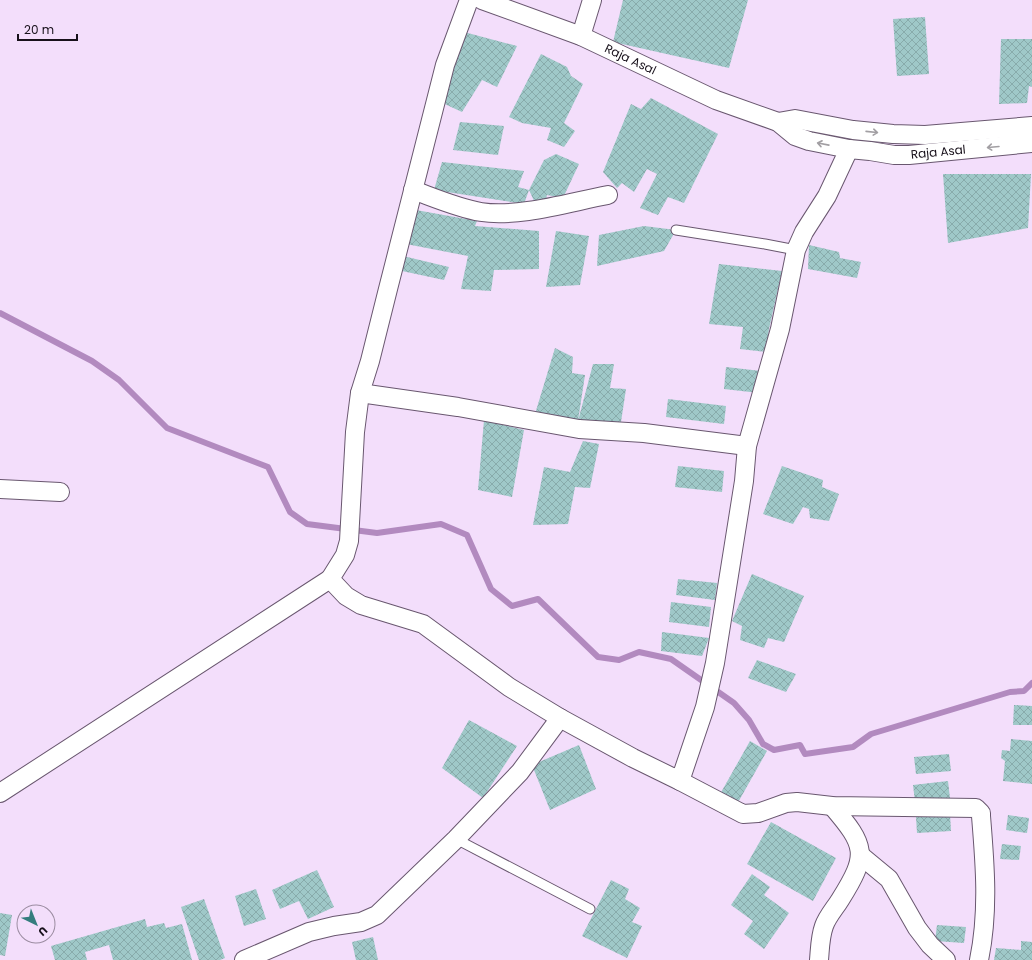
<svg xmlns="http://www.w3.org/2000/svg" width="1032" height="960" font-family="Poppins,sans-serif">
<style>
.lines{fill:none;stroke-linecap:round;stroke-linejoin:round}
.stream{stroke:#b28abf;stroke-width:6}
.building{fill:url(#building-cross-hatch)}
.service-casing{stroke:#69576f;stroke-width:11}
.minor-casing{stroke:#69576f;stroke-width:20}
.service{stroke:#fff;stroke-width:9}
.minor{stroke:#fff;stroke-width:18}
.oneway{stroke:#a29fa3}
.labels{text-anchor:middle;stroke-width:3;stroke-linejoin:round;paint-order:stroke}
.street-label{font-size:12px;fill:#17101a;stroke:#f3defb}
</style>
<defs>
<pattern id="building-cross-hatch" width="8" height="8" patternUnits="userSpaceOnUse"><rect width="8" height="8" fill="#9fc8c8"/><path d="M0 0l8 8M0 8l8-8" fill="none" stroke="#88abab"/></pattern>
</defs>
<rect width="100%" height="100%" fill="#f3defb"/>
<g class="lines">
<!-- stream -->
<path class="stream" d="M0,313L92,361L119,380L167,428L268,467L290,512L307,524L377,533L441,524L467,535L491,589L512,606L538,599L598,657L619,660L639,652L671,659L734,703L749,720L763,744L774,750L800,745L805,754L853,747L871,734L1010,692L1024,691L1032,683"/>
</g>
<!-- building -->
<path class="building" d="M623,0H748L729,68L613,42Z
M925,17L929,74L897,76L893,19Z
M464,32L517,46L497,87L482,80L462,112L436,100Z
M1001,39H1032V87L1029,86L1027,103L999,104Z
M541,54L567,67L571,76L583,84L564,123L575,131L564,147L547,140L551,128L522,123L509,117Z
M651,98L718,134L684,203L668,197L658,215L640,208L657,174L647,169L634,192L622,183L617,188L603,172L631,104L641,109Z
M460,122L504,126L498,155L453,150Z
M556,154L579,164L563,198L547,195L544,207L535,203L529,190L544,160Z
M442,162L524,171L518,187L529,190L524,204L434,190Z
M943,174H1031L1028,228L948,243Z
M416,210L477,221L475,226L539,231V269L494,270L491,291L461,289L468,256L406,244Z
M644,226L676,230L664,251L597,266L599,235Z
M556,231L589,236L580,285L546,287Z
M809,245L839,252L840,258L861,262L857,278L808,269Z
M403,256L449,267L444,280L402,271Z
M719,264L782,271L769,329L766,352L740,349L743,327L709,324Z
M555,348L573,357L572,373L585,375L578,421L593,364H614L610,388L626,389L621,422L578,421L535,414Z
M726,367L761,371L759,393L724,389Z
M668,399L726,406L724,424L666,417Z
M484,420L524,430L512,497L478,490Z
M583,441L599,444L590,488L575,487L568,524L533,525L544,467L570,472Z
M678,466L724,471L722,492L675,487Z
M782,466L823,480L822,487L839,494L829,521L810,518L809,509L803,507L793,524L763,514Z
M752,574L804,596L784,642L768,638L764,648L740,640L742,626L732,621Z
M678,579L717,583L715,600L676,595Z
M671,602L711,607L709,627L669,622Z
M662,632L709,638L702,656L661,651Z
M757,660L796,674L786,692L748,678Z
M1014,705L1032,706V725H1013Z
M469,720L517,746L483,798L442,768Z
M1011,739L1032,741V784L1003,781L1005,761L1001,758L1002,750L1010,751Z
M750,741L767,751L736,806L719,796Z
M579,745L596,789L550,810L532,765Z
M949,754L951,771L916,774L914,757Z
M948,781L950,798L915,802L913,785Z
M950,814L951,831L917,833L916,817Z
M1008,815L1029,818L1027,833L1006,830Z
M771,822L836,858L813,901L747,864Z
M1002,844L1021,846L1019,860L1000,859Z
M317,870L334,907L308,919L299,901L280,909L272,890Z
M752,874L770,887L764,895L789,913L764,949L744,934L753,921L731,905Z
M611,880L629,889L625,899L640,908L632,922L642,926L627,958L582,936Z
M256,889L266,919L244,926L235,896Z
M204,899L225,958L220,960H199L181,907Z
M0,913L12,915L5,956L0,955Z
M145,919L147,927L164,923L166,928L182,924L192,960H113L109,945L85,952L87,960H55L51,946Z
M937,925L966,927L964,943L935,941Z
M373,937L378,960H356L352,942Z
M1021,941L1032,942V960H994L996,948L1021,950Z"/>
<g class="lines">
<defs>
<path id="service" d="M676,230L765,244L796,250
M456,839L590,909"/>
<g id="minor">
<path d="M469,0L445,65L388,289L370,361L360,393L355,432L349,541L345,555L330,579L346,596L361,605L423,624L509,687L560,718L633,758L680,781L705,707L715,663L744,481L747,446L780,329L796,250L804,232L827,196L849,149"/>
<path id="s1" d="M482,0L581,36L716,100L778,122L795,136L809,141L849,149L870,151L894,155H909L1032,143"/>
<path d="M581,36L592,0"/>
<path d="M778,122L795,119L853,130L893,134L925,135L1032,126"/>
<path d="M413,190C435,198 458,208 481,212C518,218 570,202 608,195"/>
<path d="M360,393L458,407L579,429L644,433L747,446"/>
<path d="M0,489L60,492"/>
<path d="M680,781L743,814L758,813L786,803L797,802L832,806L976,808L981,813V816C985,864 989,912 979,960"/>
<path d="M0,793L330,579"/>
<path d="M860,855L889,879L917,928L930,945L946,960"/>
<path d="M244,960L309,932L334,926L361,922L377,915L456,839L520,772L560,718"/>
<path d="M819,960C820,949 820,937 824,926C827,917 835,908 840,900C869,854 866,846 832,806"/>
</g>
</defs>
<!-- service casing -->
<use href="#service" class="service-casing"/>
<!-- minor casing -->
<use href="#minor" class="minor-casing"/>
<!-- service -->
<use href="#service" class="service"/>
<!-- minor -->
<use href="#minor" class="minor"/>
</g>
<!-- one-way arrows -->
<defs><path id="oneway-shaft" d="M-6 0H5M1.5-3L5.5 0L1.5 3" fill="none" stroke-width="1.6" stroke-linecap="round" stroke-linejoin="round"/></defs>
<g class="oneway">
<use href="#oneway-shaft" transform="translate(872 132) rotate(6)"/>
<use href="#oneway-shaft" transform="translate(823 144) rotate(-169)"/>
<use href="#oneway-shaft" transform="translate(993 147) rotate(175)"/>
</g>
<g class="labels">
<!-- street labels -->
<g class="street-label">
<text dy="4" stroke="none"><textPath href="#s1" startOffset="160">Raja Asal</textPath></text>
<text dy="4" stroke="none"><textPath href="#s1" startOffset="488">Raja Asal</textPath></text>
</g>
</g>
<!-- north arrow -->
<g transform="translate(36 924) rotate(137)"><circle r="19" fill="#f3defb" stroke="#9b8ca1"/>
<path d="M0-3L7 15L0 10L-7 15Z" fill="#347d7e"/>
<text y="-6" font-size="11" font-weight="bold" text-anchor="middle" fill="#17101a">U</text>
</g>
<!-- scale -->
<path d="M18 34v6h59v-6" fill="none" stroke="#17101a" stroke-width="2"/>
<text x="24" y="34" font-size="12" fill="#17101a" stroke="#f3defb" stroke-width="3" paint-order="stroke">20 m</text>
</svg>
